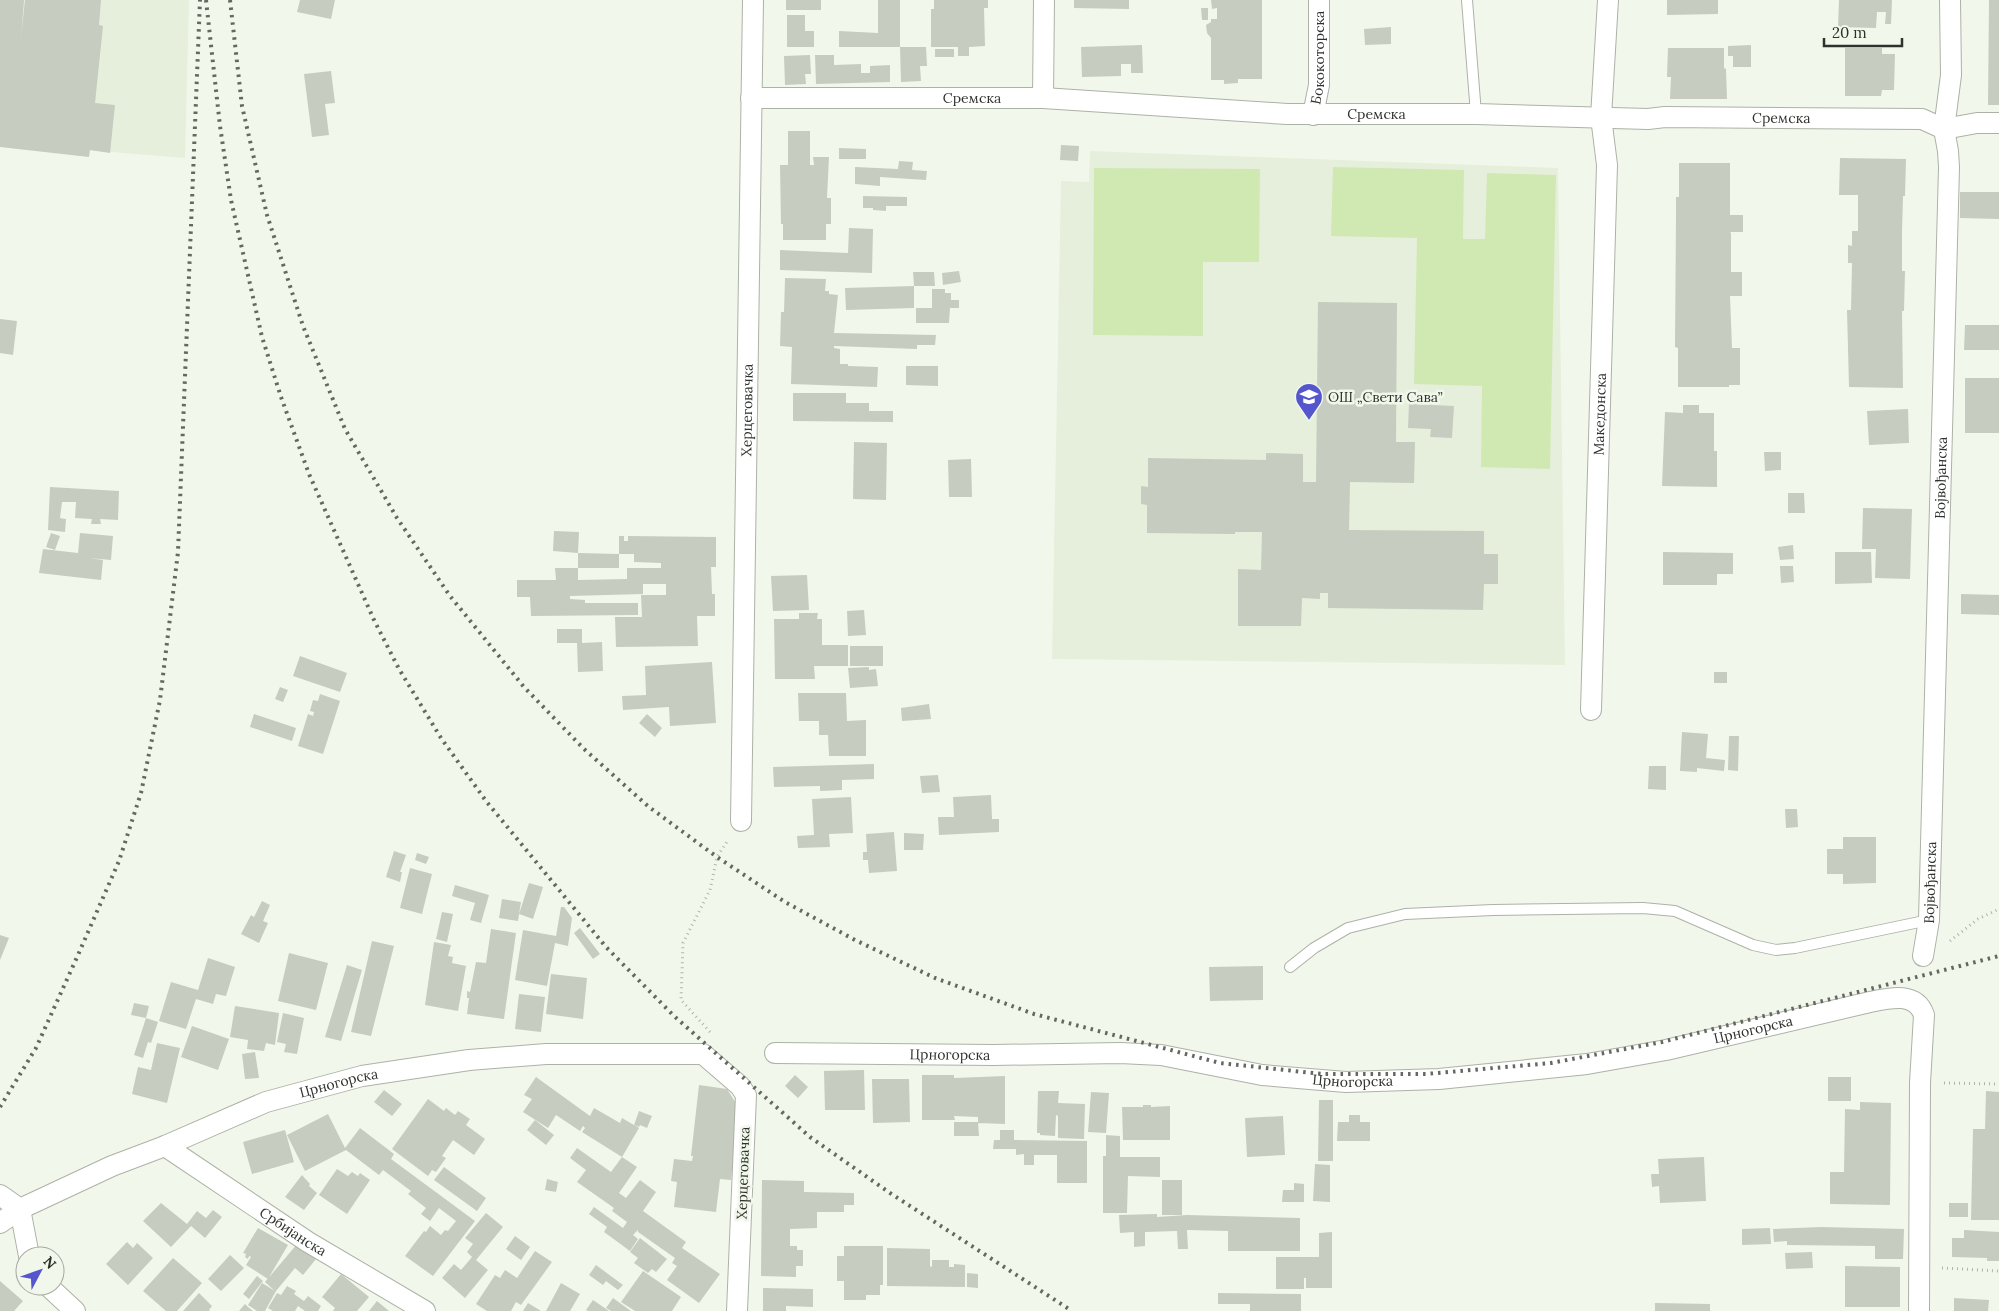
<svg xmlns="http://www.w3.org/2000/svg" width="1999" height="1311" font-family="Lora,serif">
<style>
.built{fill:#e6efdb}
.park{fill:#d0e9b3}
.building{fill:#c6ccbf}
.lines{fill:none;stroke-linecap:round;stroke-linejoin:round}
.service-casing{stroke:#acb2a6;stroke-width:12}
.minor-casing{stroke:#acb2a6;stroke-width:22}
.path{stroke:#afb4aa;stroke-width:3;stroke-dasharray:1 4;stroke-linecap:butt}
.service{stroke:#fff;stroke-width:10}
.minor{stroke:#fff;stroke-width:20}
.rail{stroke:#646861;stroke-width:4;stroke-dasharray:2.5 5;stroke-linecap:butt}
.labels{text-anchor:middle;stroke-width:5;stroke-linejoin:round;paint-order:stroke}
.street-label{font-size:14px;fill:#2e312c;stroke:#f1f8eb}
.poi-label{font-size:14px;fill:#2e312c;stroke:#f1f8eb;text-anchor:start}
</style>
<rect width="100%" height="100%" fill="#f1f8eb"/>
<!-- built -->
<path class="built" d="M0,0H189L185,158L0,143Z
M1090,151L1558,168L1565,665L1052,659L1061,181L1089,182Z"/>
<!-- park -->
<path class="park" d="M1333,167L1464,170L1463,239H1485L1487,173L1556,175L1550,469L1481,467L1482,386L1414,384L1417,238L1331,236Z
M1094,168L1260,169L1259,262H1203V336L1093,335Z"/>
<!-- building -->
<path class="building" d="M0,0H24L21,38L25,0H101L99,25L103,26L95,103L115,105L110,153L90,150L89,157L0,147Z
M300,0H335L331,19L297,12Z
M786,0H821V10H786Z
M878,0H900V47H839V31L878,33Z
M934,0H988V8H984L985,46L969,47V56H958V47H931V9H934Z
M1074,0H1129V9L1074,8Z
M1211,0H1262V79H1238V83L1224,84V80H1211V38L1207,33L1206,25L1211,22V19H1217V8L1212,9Z
M1667,0H1718V14L1667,15Z
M1839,0H1892L1891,24H1885L1886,12H1877L1876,28L1838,27Z
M1989,0H1999V105H1988Z
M1201,8H1208V20H1202Z
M787,15H805V31H814V47H787Z
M1391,27V44L1365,45L1364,29Z
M1142,45L1143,73H1131V64H1121V76L1082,77L1081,47Z
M1751,45V67H1733V56H1728V46Z
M900,47H926L927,66H920L921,81L901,82Z
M1668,48H1724V68L1726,69L1727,99H1670L1671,77H1667Z
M1845,48H1882V54H1895L1894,90H1882L1881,96H1845Z
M935,49H954V57H935Z
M810,55L811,74H805L806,84L785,85L784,56Z
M815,55H834V65L861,64V73H870V66L890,65V82L816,84Z
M331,71L335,103L325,104L329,135L312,137L304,74Z
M788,131H810V165H814L813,157H829L827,198H831V224H826V240H783V224H781L780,165H788Z
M1061,145L1079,146L1078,161L1060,160Z
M839,148L866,149V159H839Z
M1840,158L1906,159L1905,196H1903L1902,232V271H1905L1904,311H1902L1903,388L1849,387L1847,310H1851L1852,263H1848V245L1852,246V231H1858V195H1839Z
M899,161L913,162L912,170L927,171L926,180L880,177V186L855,184V167L898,169Z
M1679,163H1730V215H1743V232H1730L1731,233V272H1742V296H1730L1732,348H1740V385H1729V387H1678V348L1675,347L1676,216V197H1679Z
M1960,192H1999V219L1960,218Z
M863,196L907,197V206H886V211L873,210V208H863Z
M849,228L873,229L872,273L780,270V250L848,253Z
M959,271L961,282L943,285L942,273Z
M913,272H934L935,286H914Z
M785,278L826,279L825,291H829V294L838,295L834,333L936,335L935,345H917V349L834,346V348L840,349V364H848V366L878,367L877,387L791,384L792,347L780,346L781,312H784Z
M914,286V308L846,310L845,288Z
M932,289H945V293H951V300H959V308H950L949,323H916V308H932Z
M1318,302L1397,303L1396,442H1415L1414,483L1350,482L1349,530L1484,531V554H1498V584H1484L1483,610L1328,608V593H1320V599L1302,598L1301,626H1238V569L1261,570L1262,532H1235V534L1147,533V505L1141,504V486L1148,487V458L1266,460V453L1303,454V482H1316Z
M0,319L17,321L13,355L0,353Z
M1965,325H1999V350H1964Z
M906,366H938V386L906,385Z
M1965,378H1999V433H1965Z
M793,393H846V403H869V411H893V422L793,421Z
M1409,404L1454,406L1452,438L1430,437L1431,429L1408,428Z
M1683,405H1699V413H1714V451H1717V487L1662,486L1665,412L1683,413Z
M1908,409L1909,443L1869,445L1867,411Z
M854,442L887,443L886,500L853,499Z
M1764,452H1781V470L1765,471Z
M971,459L972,497H949L948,460Z
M50,487L119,491L118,520L100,519L101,524H91L92,519L75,518L76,502H62L60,518L66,519L65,532L48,530Z
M1788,493H1804L1805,513H1788Z
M1863,508L1912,509L1910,579L1875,578L1876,549H1862Z
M554,531L579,532L578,553L553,551Z
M51,533L60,536L55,550L46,547Z
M80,533L113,536L111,560L89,558L103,560L101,580L39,573L43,549L78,553Z
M619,536H624V541H628V536L716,537V567H711L712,594H715V616H697L698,646L616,647L615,617H642L641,595H666V584H643V594L570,596V599L585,600V603H638V615L531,616L530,597H517V580H556L555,568H578V580L627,579V568H661V563L634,562V554H619V568H578V553L619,554Z
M1793,545L1794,559L1780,560L1778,547Z
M1663,552L1733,553V574H1717V585H1663Z
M1835,552H1871L1872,583L1835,584Z
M1780,566H1793L1794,582L1781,583Z
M807,575L809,610L773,611L771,576Z
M1961,594L1999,595V615L1961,614Z
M864,610L866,635L848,636L847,611Z
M799,613H818L817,619H822V645H848V666H814L815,679H775L774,619H799Z
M557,629H582V643L602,642L603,671L578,672L577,643H557Z
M850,646H883V666H850Z
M300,656L347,673L340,692L293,676Z
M712,662L716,723L670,726L669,707L623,710L622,696L646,695L645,666Z
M869,667V670L876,669L878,686L850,688L848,668Z
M1714,672H1727V683H1714Z
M280,687L288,690L283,702L275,699Z
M798,693H846L847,721L866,720V756H829L828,735H819V721H799Z
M320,694L340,701L323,754L298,746L308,714L313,716L314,712L310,711L313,700L318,701Z
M929,704L931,719L902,721L901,708Z
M254,714L296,728L292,741L250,727Z
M647,714L662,728L655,737L639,723Z
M1682,732L1708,734L1706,758L1725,760L1724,771L1697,768V772L1680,771Z
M1729,736H1739L1738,771L1728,770Z
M874,764V779L842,780V790L820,791V786L774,787L773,767Z
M1649,766H1666V790L1648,789Z
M938,775L940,792L922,793L920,776Z
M991,795L992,819H999V832L939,835L938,817H954L953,797Z
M851,797L853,833L829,834L830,847L798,848L797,836L814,835L812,799Z
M1785,809H1797L1798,827L1786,828Z
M894,832L897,871L869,873L868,860H863V852H867L866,834Z
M904,833L924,834L923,850H904Z
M1843,837H1876V883L1843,884V874H1827V849H1843Z
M394,851L406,855L400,872H402L400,882L386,877Z
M417,853L429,857L426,864L415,860Z
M410,868L432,874L422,914L400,908Z
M529,883L543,887L533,919L519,914L518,921L499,918L502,899L521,902L519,914Z
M455,885L489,895L481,923L470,920L475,903L452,896Z
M262,901L270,905L263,921L268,923L259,943L241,934L251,915L254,917Z
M561,907H564L572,918L568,946L555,943L547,986L515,980L523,930L556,936Z
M442,912L453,914L447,942L436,939Z
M580,928L600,954L593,959L574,933Z
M491,929L516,933L504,1019L467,1014L469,998H467V991L470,992L476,962L486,963Z
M0,935L9,938L0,960Z
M372,941L394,946L371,1036L351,1032Z
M434,942L451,945L448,956L453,957L452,963L466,966L458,1011L425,1005Z
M289,953L328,963L316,1010L278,1001Z
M208,958L235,967L226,996L216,994L213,1004L196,999L186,1029L159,1021L171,982L198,990Z
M347,965L362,970L341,1041L325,1037Z
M1263,966V1000L1210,1001L1209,967Z
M551,974L587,978L583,1019L546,1014Z
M519,994L545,997L541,1032L515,1029Z
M134,1003L149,1006L146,1018L131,1015Z
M235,1006L279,1013L275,1045L266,1043L264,1051L247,1049L248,1040L230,1037Z
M283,1013L304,1018L297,1054L284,1052L286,1044L277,1042Z
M146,1018L158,1022L151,1043L148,1042L143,1058L134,1055Z
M192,1026L229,1039L218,1070L181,1057Z
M157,1043L180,1048L167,1103L132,1094L138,1067L151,1070Z
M255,1052L259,1078L245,1079L242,1054Z
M864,1070L865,1110H825L824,1071Z
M795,1075L808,1087L798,1098L785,1086Z
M922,1075H954V1078L1005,1076V1124L978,1123V1117L954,1116L955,1120H922Z
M536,1077L590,1116L594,1108L620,1123L622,1118L639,1128L622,1157L582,1132L585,1128L583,1126L580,1131L556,1115L548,1128L523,1112L532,1099L524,1095Z
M1828,1077H1851V1101H1828Z
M872,1079H909L910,1122L873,1123Z
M699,1085L727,1089L739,1108L731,1180L720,1179L716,1212L674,1207L677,1182L671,1181L674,1159L692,1161L693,1156H691Z
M384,1090L402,1104L392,1116L374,1102Z
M1038,1091H1059L1058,1103L1085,1104L1084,1139L1058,1138V1116L1056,1115L1055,1136L1040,1135V1133H1037Z
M1986,1091L1999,1092V1220H1971L1973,1129H1985Z
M1091,1092L1109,1093L1106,1133L1088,1132Z
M428,1099L444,1111L446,1108L455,1115L458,1111L470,1119L466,1125L485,1139L474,1155L453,1140L442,1156L446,1158L436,1172L432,1170L428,1176L392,1149Z
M1319,1100H1333V1161H1318Z
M1860,1102L1891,1103L1890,1205L1830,1204V1172H1844L1845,1109L1860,1110Z
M1143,1105H1151V1107L1170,1106V1140H1123L1122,1107H1143Z
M639,1111L652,1116L647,1128L640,1125L639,1127L634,1125Z
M328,1114L345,1148L360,1128L394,1154L391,1159L475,1221L433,1276L405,1256L424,1231L426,1232L430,1226L441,1235L445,1230L448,1231L456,1221L439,1208L430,1221L421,1214L426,1208L408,1194L411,1191L383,1170L379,1175L346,1150L305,1171L287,1135Z
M1349,1115H1360V1122H1370V1141H1337L1338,1122H1349Z
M1283,1116L1285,1155L1247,1157L1245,1118Z
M535,1120L554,1135L546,1145L527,1130Z
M954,1122H978L979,1136H954Z
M285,1130L294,1162L252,1174L243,1142Z
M1000,1130H1014V1140L1087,1141V1183H1057V1155H1034V1165H1024V1154L1016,1155V1149H993L994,1140H1000Z
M1106,1135L1120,1136V1157H1160V1177L1128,1176L1127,1213H1103V1156H1106Z
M577,1148L611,1172L622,1157L637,1167L619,1193L626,1198L640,1180L656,1192L643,1211L686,1242L682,1248L720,1274L699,1303L667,1280L677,1266L672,1263L675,1258L638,1232V1230L633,1235L638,1239L630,1251L604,1232L607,1227L589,1214L594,1207L623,1228L627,1222L612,1211L614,1208L577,1182L586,1170L570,1158Z
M1704,1157L1706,1201L1660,1203L1659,1186L1652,1187L1651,1174H1659L1658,1159Z
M1315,1164L1330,1165V1202L1313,1201Z
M444,1167L486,1198L477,1211L434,1180Z
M337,1169L348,1176L352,1172L358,1176L360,1173L370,1180L347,1214L319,1195Z
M302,1175L310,1184L309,1186L317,1193L304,1210L285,1197Z
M547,1179L558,1182L556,1192L545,1190Z
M762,1180L804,1181V1192L854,1193V1205H844V1212H817V1228L790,1229V1246H797V1250H803V1266H796V1277L761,1276Z
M1162,1180H1182V1215H1162Z
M1294,1183L1304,1184V1202H1282L1283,1190H1294Z
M161,1203L187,1224L197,1211L206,1218L213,1210L222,1217L205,1238L191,1226L171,1247L143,1221Z
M1949,1203H1968V1217H1949Z
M486,1213L503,1227L476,1260L488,1270L465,1298L442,1278L454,1264L461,1270L472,1257L467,1252L473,1244L465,1238Z
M1157,1214V1217L1187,1215L1300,1218V1251H1228V1231L1187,1230L1188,1249H1178L1177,1231L1145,1232V1246L1134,1247V1232L1120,1233L1119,1215Z
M1821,1227L1904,1229L1903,1259H1875V1246L1787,1245V1241L1774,1242L1773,1229Z
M258,1228L288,1245L268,1279L246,1265L251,1257L249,1256L248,1259L245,1257L246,1254L243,1253Z
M1770,1228L1771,1244L1742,1245V1229Z
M1964,1230L1999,1232V1261H1987V1258L1952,1257V1238H1964Z
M1332,1232V1288H1306V1278H1304V1289H1276V1257H1319V1233Z
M515,1236L530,1247L521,1260L506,1249Z
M640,1238L667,1259L656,1272L652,1269L648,1273L634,1263L638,1258L630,1252Z
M127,1242L133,1248L137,1243L153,1258L128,1285L106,1264Z
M298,1243L316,1259L303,1275L295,1268L276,1291L265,1311H257L248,1305L262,1283L275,1291L265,1282Z
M844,1246H883V1285H880V1295H866V1300H844V1281H837V1256H844Z
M887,1248L930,1249V1266L932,1267V1260H949V1267H954V1264L965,1265V1287L887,1286Z
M535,1251L552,1262L521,1305L516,1302L511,1311H487L476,1304L495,1275L500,1278L505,1270L517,1278Z
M1812,1252L1813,1268L1786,1269L1785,1253Z
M230,1255L244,1268L221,1291L208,1279Z
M173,1258L202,1283L177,1311H166L143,1291Z
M596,1265L623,1285L618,1290L606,1281L603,1285L589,1275Z
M1845,1266L1900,1267V1307H1845Z
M643,1271L681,1297L672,1311H635L621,1302Z
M967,1273L978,1274V1288L967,1287Z
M341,1274L369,1297L357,1311H333L335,1308L322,1297Z
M257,1276L263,1281L249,1299L243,1294Z
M0,1281L23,1301L14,1311H0Z
M561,1283L580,1294L570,1311H546Z
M287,1286L296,1291L294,1294L304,1301L308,1296L321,1306L318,1311H305L298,1306L295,1311H273L268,1308L277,1293L281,1295Z
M763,1288L813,1289V1307L786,1306V1311H763Z
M199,1293L212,1306L209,1310L210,1311H183Z
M1218,1293L1301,1294V1311H1250V1304H1218Z
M613,1298L631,1311H611L606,1308Z
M1954,1298L1989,1300L1988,1311H1954Z
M593,1300L609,1311H588L586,1310Z
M377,1301L389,1311H369Z
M528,1303L541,1311H523Z
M1655,1303L1710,1304V1311H1655Z
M245,1304L248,1307L253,1311H239Z"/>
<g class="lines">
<defs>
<path id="service" d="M1467,0L1476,114
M1290,967L1314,948L1348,928L1405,914L1493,910L1643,908L1675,911L1753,945L1776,950L1795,948L1929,920"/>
<g id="minor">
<path id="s1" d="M751,98H1043L1287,114H1476L1648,119L1665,117L1922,119L1944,129L1977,123H1999"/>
<path d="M1043,98L1044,0"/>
<path id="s2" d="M1313,115L1319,85V0"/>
<path id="s3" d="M1591,710L1607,165L1601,117L1608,0"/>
<path id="s4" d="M741,821L753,0"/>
<path id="s5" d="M1923,956L1929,920L1949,167L1948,151L1944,129L1951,75L1950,0"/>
<path id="s6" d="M775,1053L994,1055L1120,1053L1161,1055L1262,1075L1346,1082L1439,1079L1587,1064L1666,1050L1870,1002C1889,998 1916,991 1924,1015L1920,1083L1919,1311"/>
<path id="s7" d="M165,1146L308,1242L425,1311"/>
<path d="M0,1195L20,1209"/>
<path d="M20,1209L29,1256"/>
<path id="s8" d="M0,1223L20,1209L112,1166L165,1146L266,1102L362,1076L469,1060L546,1054H703L740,1086L746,1095L737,1311"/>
<path d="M48,1286L75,1311"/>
</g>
</defs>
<!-- service casing -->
<use href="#service" class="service-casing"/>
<!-- minor casing -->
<use href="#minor" class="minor-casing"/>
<!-- path -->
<path class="path" d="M1950,941L1978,919L1999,909
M710,1032L681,1000L683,943L710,890L717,857L728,840
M1944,1083L1999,1084
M1942,1268L1999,1271"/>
<!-- service -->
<use href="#service" class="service"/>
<!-- minor -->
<use href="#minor" class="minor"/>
<!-- rail -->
<path class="rail" d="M206,0L220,126L231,200L262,337L281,397L309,474L374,620L399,669L441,738L486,801L606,947L674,1016L810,1137L890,1193L1072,1311
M230,0L242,106L267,215L303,326L345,429L397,518L450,596L524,687L584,749L649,807L717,857L785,902L855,940L935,978L1034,1014L1220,1063L1322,1074H1426L1551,1063L1662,1042L1999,956
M0,1107L36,1048L78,955L119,861L141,793L160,700L178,552L200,0"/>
</g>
<!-- icons -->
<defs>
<symbol id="school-pin" viewBox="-11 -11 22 30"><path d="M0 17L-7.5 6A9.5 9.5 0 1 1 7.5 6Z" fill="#5556cd" stroke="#f1f8eb"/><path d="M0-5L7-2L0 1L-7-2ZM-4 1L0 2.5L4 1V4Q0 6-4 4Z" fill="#fff"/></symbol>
</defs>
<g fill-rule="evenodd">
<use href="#school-pin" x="1293" y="381" width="32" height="43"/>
</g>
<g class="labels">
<!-- street labels -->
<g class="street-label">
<text dy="5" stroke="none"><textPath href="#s2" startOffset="58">Бококоторска</textPath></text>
<text dy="5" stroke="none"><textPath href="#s1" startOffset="221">Сремска</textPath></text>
<text dy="5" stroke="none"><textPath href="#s1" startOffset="626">Сремска</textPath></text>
<text dy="5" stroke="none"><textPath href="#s1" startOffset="1031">Сремска</textPath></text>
<text dy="5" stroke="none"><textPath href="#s4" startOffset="411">Херцеговачка</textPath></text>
<text dy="5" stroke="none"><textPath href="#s3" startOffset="296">Македонска</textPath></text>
<text dy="5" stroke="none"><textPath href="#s5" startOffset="479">Војвођанска</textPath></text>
<text dy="5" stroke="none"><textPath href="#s5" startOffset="74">Војвођанска</textPath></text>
<text dy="5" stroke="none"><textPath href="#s6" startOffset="985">Црногорска</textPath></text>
<text dy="5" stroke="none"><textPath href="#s6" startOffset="175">Црногорска</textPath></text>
<text dy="5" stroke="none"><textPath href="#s6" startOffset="580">Црногорска</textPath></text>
<text dy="5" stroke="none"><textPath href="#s8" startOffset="368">Црногорска</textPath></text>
<text transform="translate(743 1173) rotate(-88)" y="5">Херцеговачка</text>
<text dy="5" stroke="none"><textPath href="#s7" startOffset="154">Србијанска</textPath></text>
</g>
<!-- poi labels -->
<g class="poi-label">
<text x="1328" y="402">ОШ „Свети Сава”</text>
</g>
</g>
<!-- north arrow -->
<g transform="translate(40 1271) rotate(49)"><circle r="24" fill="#f1f8eb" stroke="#a3a89f"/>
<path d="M0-4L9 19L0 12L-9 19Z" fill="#5556cd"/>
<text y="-8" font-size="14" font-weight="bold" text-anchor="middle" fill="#2e312c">N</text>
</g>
<!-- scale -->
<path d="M1824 38v8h78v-8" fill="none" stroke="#2e312c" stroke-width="2.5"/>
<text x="1832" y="38" font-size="15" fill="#2e312c" stroke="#f1f8eb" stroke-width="4" paint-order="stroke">20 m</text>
</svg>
